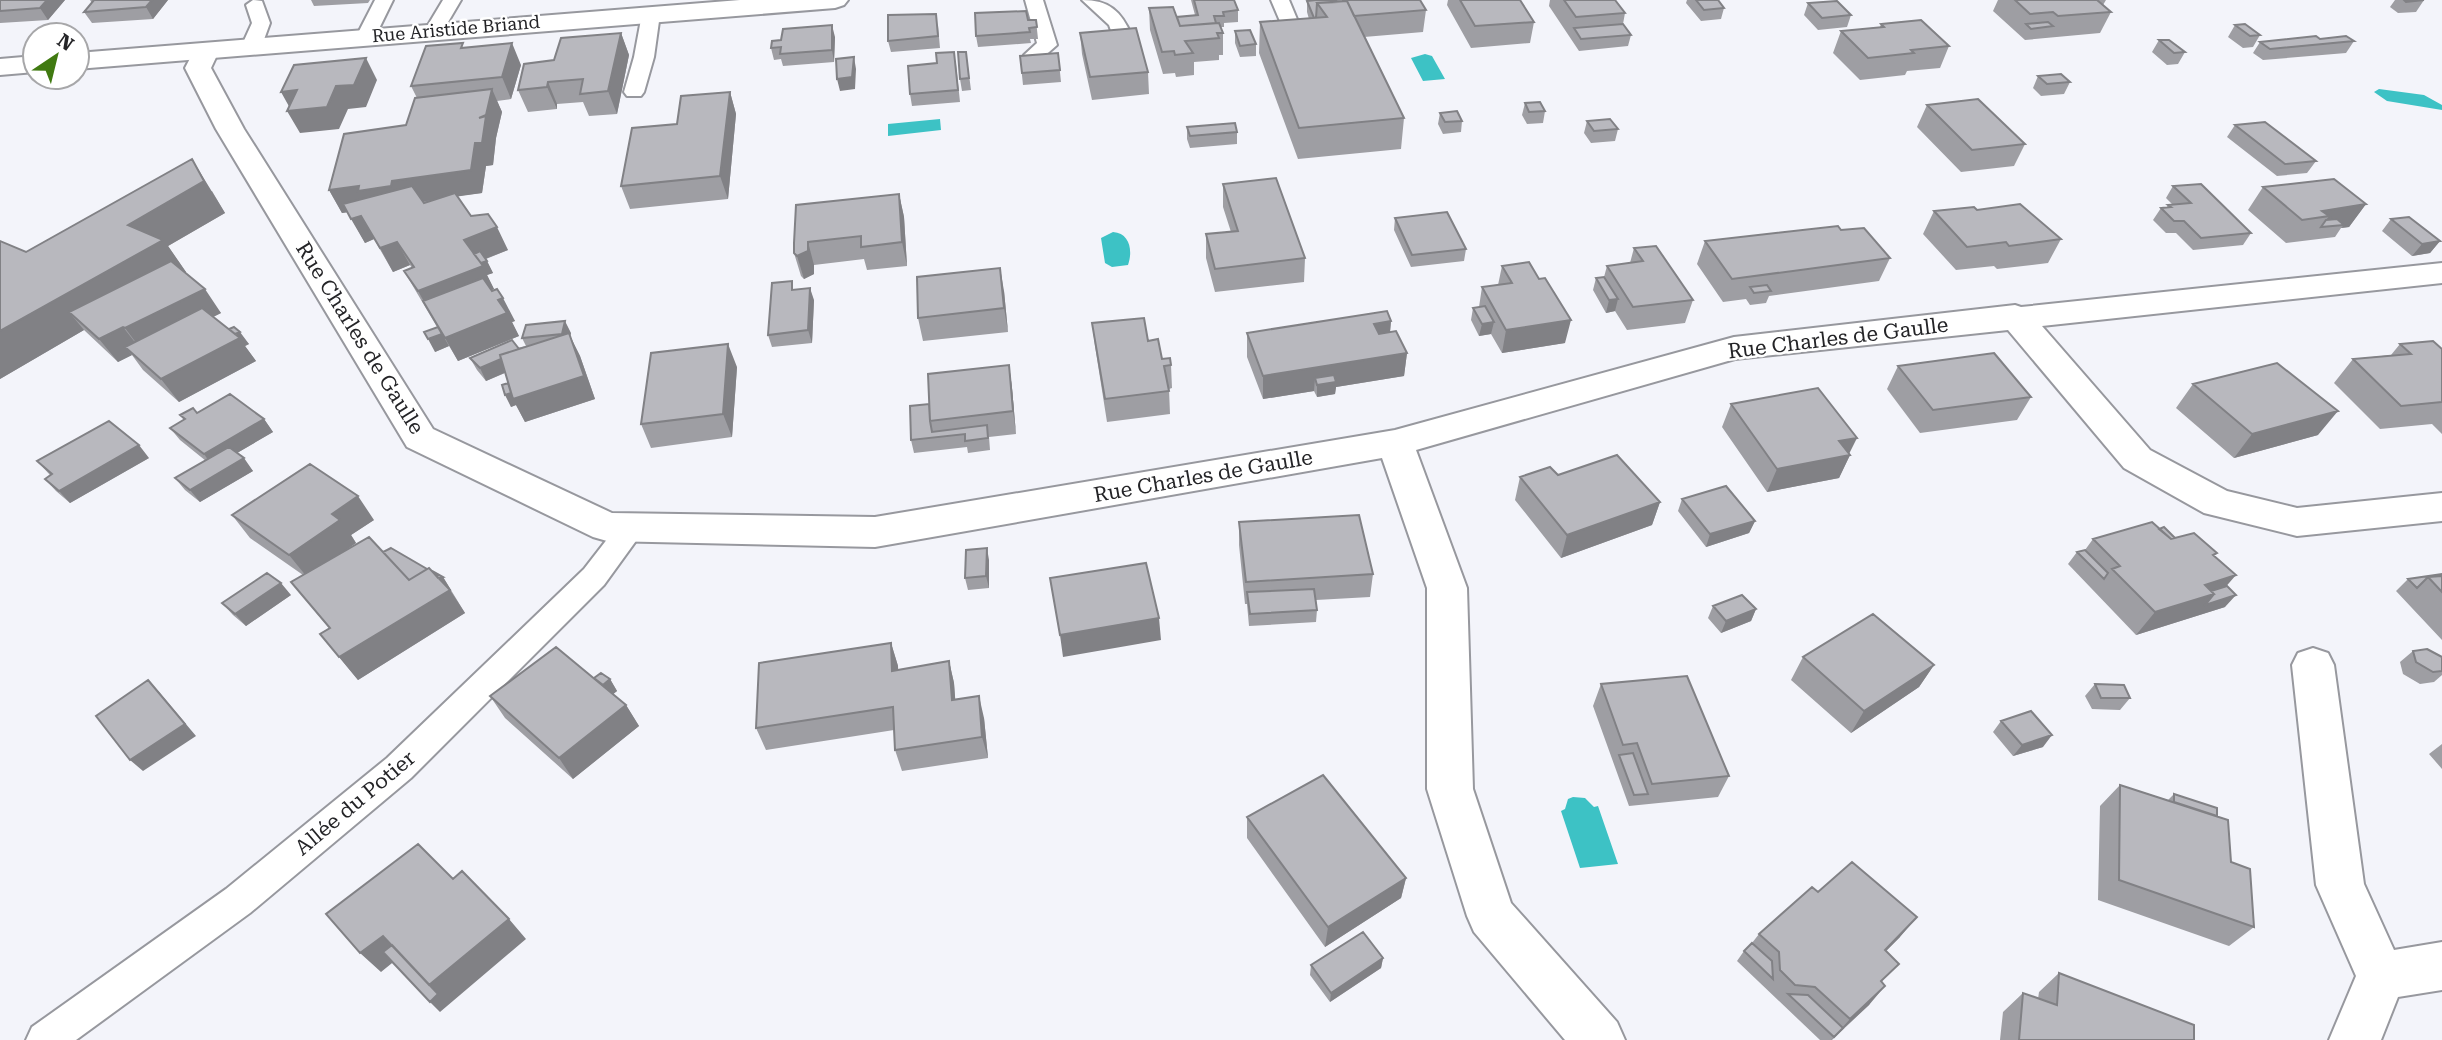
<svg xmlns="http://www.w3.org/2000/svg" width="2442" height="1040" font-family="'Roboto Serif',serif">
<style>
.water{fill:#3dc2c5}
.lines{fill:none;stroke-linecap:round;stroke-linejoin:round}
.service-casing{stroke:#97989e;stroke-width:4}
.minor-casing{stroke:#97989e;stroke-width:4}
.tertiary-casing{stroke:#97989e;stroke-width:4}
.service{fill:#fff;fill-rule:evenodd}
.minor{fill:#fff;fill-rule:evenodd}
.tertiary{fill:#fff;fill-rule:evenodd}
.wall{fill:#9e9ea3}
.shaded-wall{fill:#818185}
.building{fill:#b8b8be;stroke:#818185;stroke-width:2}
.labels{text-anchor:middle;stroke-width:5;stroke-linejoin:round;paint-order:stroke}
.far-street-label{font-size:18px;fill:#242427;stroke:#fff}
.street-label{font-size:21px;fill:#242427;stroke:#fff}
</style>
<rect width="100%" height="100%" fill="#f3f4fa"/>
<!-- water -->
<path class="water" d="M1425,54L1432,56L1445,79L1423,81L1411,58Z
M2379,89L2424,95L2442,105V110L2387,101L2374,92Z
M940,119L941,130L888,136V124Z
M1113,232C1130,233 1133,251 1128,265L1112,267L1105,263L1101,238Z
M1573,797L1585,798L1594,807L1598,806L1618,864L1580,868L1561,811L1565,809L1568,799Z"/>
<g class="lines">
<defs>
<path id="service" d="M253,0L262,1L270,23L262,45L252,51L242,45L252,23L246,5Z
M375,0H393L373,41H359L356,37Z
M443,0H461L441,34H427L425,30Z
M1025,0H1043L1057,45L1041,59L1034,61L1024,55L1037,43Z
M1082,0C1109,0 1121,11 1132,36L1125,46H1111L1108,42L1113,36L1109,25Z
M1271,0H1289L1304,36L1302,40H1288Z
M651,8L660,14L654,57L644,92L641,96H627L624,92L634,57L642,14Z
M632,516L642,520L646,527L604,585L411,778L250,913L76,1040H26L32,1027L226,889L387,758L584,569L622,520Z"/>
<path id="minor" d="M206,43L215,45L219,51L211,68L244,129L433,429L612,513L875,517L1395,430L1734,337L2015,305L2021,307L2442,263V283L2042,326L2150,450L2227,491L2297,508L2442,493V521L2297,536L2204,513L2124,468L2008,330L1735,359L1416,450L1467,588L1473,789L1511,903L1617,1022L1625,1040H1565L1474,932L1467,916L1427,789V588L1382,458L875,547L607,541L593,537L407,447L216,129L185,68L197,45Z
M2313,648L2328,653L2334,665L2364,884L2394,950L2442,942V990L2398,997L2381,1040H2329L2356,976L2316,885L2292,665L2298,653Z"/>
<path id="tertiary" d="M740,0H848L844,5L835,8L77,69V53Z
M35,56V72L0,75V59Z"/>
</defs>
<!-- service casing -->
<use href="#service" class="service-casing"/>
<!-- minor casing -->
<use href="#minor" class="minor-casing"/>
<!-- tertiary casing -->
<use href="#tertiary" class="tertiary-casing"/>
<!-- service -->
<use href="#service" class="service"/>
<!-- minor -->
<use href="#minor" class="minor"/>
<!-- tertiary -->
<use href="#tertiary" class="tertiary"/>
</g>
<!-- wall -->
<path class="wall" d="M0,0H65L48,20L0,23Z
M90,0H168L153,19L92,23L84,12L92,3Z
M311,0H370L368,3L314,6Z
M1191,0H1234L1238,10V22L1224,23V27H1221L1223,33V55H1219V60L1194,62V75L1176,77L1175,73L1163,74L1150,30L1149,8L1177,17L1195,15Z
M1316,0H1420L1426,10L1423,32L1364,37L1404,118L1401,149L1298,159L1259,53L1260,22L1309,19L1307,12V1Z
M1448,0H1520L1534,22L1530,43L1471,48L1447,5Z
M1550,0H1615L1625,13L1623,24L1631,35L1628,46L1579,51L1549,6Z
M1687,0H1718L1724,8L1721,19L1701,21L1686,3Z
M1998,0H2106L2103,5L2111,12L2100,33L2025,40L1993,11Z
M2395,0H2424L2416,12L2398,13L2390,7Z
M1808,3L1851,15L1847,27L1818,30L1804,15Z
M1028,20H1036L1038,39H1030L1031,43L978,47L976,36Z
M1881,24L1949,46L1940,68L1907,71L1905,75L1860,80L1833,53L1841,31L1880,27Z
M2235,25L2260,35L2253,47L2243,48L2228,37Z
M938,26L940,48L891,52L888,41Z
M1235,31L1256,44V56L1240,57L1235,43Z
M621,33L629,55L617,114L589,116L583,102L557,104V109L528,112L518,90L554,60Z
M1080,33L1148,72L1149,94L1092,100L1082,54Z
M835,37L834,62L783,66L781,59L774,60L771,48L781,40Z
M2320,39L2354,41L2346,53L2263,60L2253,53L2260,42Z
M2159,40L2185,52L2178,64L2167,65L2152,52Z
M465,48L521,65L511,99L497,101L502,112L496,138L493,165L486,166L482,193L457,196L471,216L508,250L486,259L493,273L487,275L494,289L491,291L515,321L512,322L519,336L458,361L448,344L449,346L435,352L437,327L404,271L412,268L410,265L393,272L374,239L365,243L348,212L342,213L329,190L406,125L417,98L411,86Z
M966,52L971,90L962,91L960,79Z
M1058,53L1061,82L1023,85L1020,56Z
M937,63L956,64L960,102L912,106L910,94Z
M2038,76L2070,82L2064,94L2041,96L2033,88Z
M730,92L736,114L728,199L630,209L621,186L677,124Z
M1525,103L1545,111L1543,123L1527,124L1522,115Z
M1927,105L2025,144L2014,166L1961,172L1917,127Z
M1440,113L1462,121L1461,132L1443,134L1438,124Z
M1587,121L1618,129L1615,141L1591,143L1584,133Z
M2235,125L2316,161L2307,173L2277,176L2227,137Z
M1187,127L1237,132V144L1190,148L1187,139Z
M1223,184L1305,258L1304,282L1215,292L1206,258V234L1231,232L1223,207Z
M2173,186L2251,233L2243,245L2193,250L2176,233H2166L2153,220L2161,208H2166L2168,205L2172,204L2166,198Z
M2263,187L2366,204L2349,227L2341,228L2335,237L2286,243L2248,210Z
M212,191L225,213L168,246L186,272H184L221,313L213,317L249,344L245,346L256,361L179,402L143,370L132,355L118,362L84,330L0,379L26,252Z
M899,194L904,217L907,266L867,270L864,259L814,265V274L804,279L801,276L794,253V243Z
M1977,210L2061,239L2048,263L1997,269L1994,266L1956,270L1923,234L1934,211Z
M1395,218L1466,249L1464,261L1411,267L1394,230Z
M2391,219L2440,241L2430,253L2412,256L2382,231Z
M1841,230L1890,258L1879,281L1769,296L1766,303L1750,305L1746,299L1723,302L1697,264L1705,241Z
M1634,248L1693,300L1685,323L1627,330L1615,311L1606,313L1593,290L1596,278L1604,277L1607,266L1630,263Z
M1502,266L1565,343L1502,353L1491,334L1479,336L1471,320L1473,308L1479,307L1482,287L1498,285Z
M1004,291L1008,332L923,341L918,318Z
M814,300L812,343L772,347L768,335Z
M1391,321L1390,332L1407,353L1404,376L1336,387L1335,394L1317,397L1314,391L1263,399L1247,357V333Z
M1092,323L1148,341L1162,359L1171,365L1172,388L1169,389L1170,414L1107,422L1095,346Z
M571,333L570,336L580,356L595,399L525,422L516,405L511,407L508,383L505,373L486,381L477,370L470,358L526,346L522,338Z
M2400,344L2442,349V434L2432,424L2380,429L2334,383L2353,359L2391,355Z
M1009,365L1012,388L1016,434L989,437L990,450L968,453L967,447L914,453L911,440L929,404Z
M1898,366L2031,397L2017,420L1920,433L1887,389Z
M737,367L732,437L651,448L641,424Z
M2193,384L2318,435L2234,458L2176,408Z
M1731,404L1849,454L1850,455L1839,478L1767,492L1722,427Z
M197,413L264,419L273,432L237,453L253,471L200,502L185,490L175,478L206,461L180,440L170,428L184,420L180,415Z
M149,458L70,503L56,491L45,479L50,475L37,461Z
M1557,475L1660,502L1652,525L1561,558L1515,500L1520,477Z
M1682,499L1755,521L1749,533L1706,547L1678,511Z
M232,515L374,520L351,535L356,543L343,552H383L432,571L443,577L465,613L358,680L320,634L329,628L291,582L303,575L250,538Z
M1239,522L1373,574L1370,597L1316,600L1317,610L1316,622L1249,626L1247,604H1245L1239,545Z
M2159,529L2175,538L2217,553L2214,556L2227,586L2225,607L2136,635L2068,564L2077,552L2085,550L2093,539Z
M989,560V588L968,590L965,578Z
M2442,574V640L2396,591L2408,579Z
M291,595L246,626L233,615L222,603Z
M1713,606L1756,609L1751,621L1721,633L1708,618Z
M891,643L898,666V670L949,661L954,683L955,699L984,718L988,758L902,771L895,750L894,730L766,750L756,728Z
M2413,651L2442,657V675L2434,682L2420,684L2403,674L2400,662Z
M1803,657L1934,665L1919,687L1851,733L1791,680Z
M594,678L610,679L617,691L613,694L626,705L639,726L573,779L505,718L490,696Z
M1601,684L1729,776L1718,797L1629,806L1593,706Z
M2095,684L2130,698L2120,710L2092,709L2085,696Z
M2001,721L2043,747L2013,756L1993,732Z
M2442,744V769L2429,754Z
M2120,785L2168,800L2174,794L2217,816L2231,862L2254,927L2229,946L2098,900L2100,806Z
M1247,817L1406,878L1401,898L1325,947L1247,838Z
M1759,934L1900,937L1886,951L1882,983L1869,1005L1832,1040H1820L1737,961L1744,951L1752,943Z
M1383,958L1381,968L1330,1002L1310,975L1311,965Z
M2059,973L2194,1040H2000L2003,1012L2023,993L2038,999L2039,992Z"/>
<!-- shaded-wall -->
<path class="shaded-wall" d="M47,0H65L48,20L40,8Z
M152,0H168L153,19L146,7Z
M832,25L835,37L834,62L832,50Z
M621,33L629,55L617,114L608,91Z
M512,43L521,65L511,99L502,77Z
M854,57L856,69L855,89L840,91L837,79Z
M366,58L377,80L366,107L348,109L339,129L300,133L287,111L291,110L281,92L336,86Z
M548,82L557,104V109L547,87Z
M492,89L502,112L496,138L493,165L486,166L482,193L342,213L329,190L392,181L479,118Z
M730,92L736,114L728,199L720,176Z
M192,159L225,213L168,246L186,272L88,328L69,312L84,330L0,379V331L128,225Z
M899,194L904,217L907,266L902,242Z
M2366,204L2349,227L2341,228L2344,225L2321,227L2329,216L2322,211Z
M361,216L374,239L365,243L351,219Z
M497,227L508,250L477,262L464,240Z
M2440,241L2430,253L2412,256L2422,244Z
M397,242L410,265L393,272L380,248Z
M808,242L814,265V274L804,279L797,256Z
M487,261L493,273L487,275L494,289L431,314L418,291Z
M1000,268L1004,291L1008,332L1004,308Z
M810,288L814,300L812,343L808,330Z
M205,289L221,313L143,352L125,328Z
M503,298L515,321L512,322L519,336L458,361L445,338L498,300Z
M1618,299L1615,311L1606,313L1609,300Z
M1571,320L1565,343L1502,353L1506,330Z
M565,321L571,333L570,336L580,356L595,399L525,422L516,405L511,407L505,395L567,347L562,334Z
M1391,321L1389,343L1407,353L1404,376L1336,387L1335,394L1317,397V385L1315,378L1314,391L1263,399V376L1374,324Z
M1494,322L1491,334L1479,336L1482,324Z
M123,327L141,350L125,347L132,355L118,362L99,339Z
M240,332L249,344L245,346L256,361L179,402L161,379Z
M442,334L449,346L435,352L428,339Z
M728,344L737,367L732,437L723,414Z
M521,351L527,363L486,381L480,368Z
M1009,365L1012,388L1016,434L1013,411Z
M2338,411L2318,435L2234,458L2252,434Z
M264,419L273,432L213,467L204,454Z
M1857,438L1848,456L1850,455L1839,478L1767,492L1777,469L1839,441Z
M139,445L149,458L70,503L59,491Z
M244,458L253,471L200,502L190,490Z
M358,496L374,520L351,535L356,543L307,577L289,555L332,514Z
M1660,502L1652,525L1561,558L1567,535Z
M1755,521L1749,533L1706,547L1710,534Z
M987,548L989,560V588L986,576Z
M2236,575L2216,598L2236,595L2225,607L2136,635L2155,612L2205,585Z
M443,577L451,590L444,591L436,579Z
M281,583L291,595L246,626L235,614Z
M450,590L465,613L358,680L339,657Z
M1756,609L1751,621L1721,633L1726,621Z
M1159,618L1161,640L1063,657L1060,635Z
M891,643L898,666L899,693L892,671Z
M949,661L954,683L957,722L952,700Z
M1934,665L1919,687L1851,733L1864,711Z
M610,679L617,691L606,700L599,688Z
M148,680L159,692L196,736L143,771L130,760Z
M979,696L984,718L988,758L982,737Z
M626,705L639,726L573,779L559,758Z
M2052,735L2043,747L2013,756L2022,745Z
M1406,878L1401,898L1325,947L1328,927Z
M1917,917L1900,937L1868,969L1885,950Z
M509,919L526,939L440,1012L430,1002L429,985L402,955L381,972L360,953L383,936Z
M1383,958L1381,968L1330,1002L1331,993Z
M1885,986L1869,1005L1831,1040L1850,1019Z"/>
<!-- building -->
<path class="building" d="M0,0H47L40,8L0,11Z
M94,0H152L146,7L84,12Z
M1194,0H1234L1238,10L1223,12L1224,16H1214L1216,23L1180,26L1177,17L1198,15Z
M1316,0H1336L1337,2L1317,3L1316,18H1314L1307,1Z
M1343,0H1420L1426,10L1354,16L1347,1H1343Z
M1460,0H1520L1534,22L1475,26Z
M1564,0H1615L1625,13L1576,17Z
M1696,0H1718L1724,8L1704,10Z
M2015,0H2097L2111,12L2058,16L2053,12L2030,14Z
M2404,0H2424L2406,2Z
M1347,1L1404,118L1299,128L1260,22L1327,17L1317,3Z
M1837,1L1851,15L1822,18L1808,3Z
M1173,7L1180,26L1219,23L1223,33H1217L1219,38L1185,41L1193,53L1175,55L1174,51L1162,52L1149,8Z
M1026,11L1028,20H1036L1037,27L1029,28L1030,32L976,36L975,13Z
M936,14L938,36L888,41V15Z
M1921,20L1949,46L1911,50L1914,53L1868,58L1841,31L1884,27L1881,24Z
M2048,22L2053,26L2031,29L2026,24Z
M1623,24L1631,35L1581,39L1574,28Z
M2245,24L2260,35L2250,36L2235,25Z
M832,25V50L780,54L781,47L771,48L772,41L781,40L783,29Z
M1136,28L1148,72L1090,77L1080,33Z
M1250,30L1256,44L1240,46L1235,31Z
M621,33L608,91L580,94L583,79L548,82L547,87L518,90L524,64L554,60L561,38Z
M2316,36L2320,39L2346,36L2354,41L2270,49L2260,42Z
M2159,40H2169L2185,52L2174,53Z
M463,43L461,48L512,43L502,77L411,86L426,46Z
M954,52L958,90L910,94L908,66L937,63L936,53Z
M958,52H966L969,78L960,79Z
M1058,53L1060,70L1022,73L1020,56Z
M854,57L852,77L837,79L836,59Z
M366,58L354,85L336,86L327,107L287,111L297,90L281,92L294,65Z
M2061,74L2070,82L2047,84L2038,76Z
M492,89L486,115L479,118L486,116L482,143H475L471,170L392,181L391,186L358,191L359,186L329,190L344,134L406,125L415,98Z
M730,92L720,176L621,186L632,128L677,124L681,96Z
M1978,99L2025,144L1972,150L1927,105Z
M1540,102L1545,111L1529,112L1525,103Z
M1457,111L1462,121L1445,122L1440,113Z
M1610,119L1618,129L1594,131L1587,121Z
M2265,122L2316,161L2285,164L2235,125Z
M1235,123L1237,132L1190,136L1187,127Z
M192,159L204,181L128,225L163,240L0,331V241L26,252Z
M1276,178L1305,258L1215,269L1206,234L1238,231L1223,184Z
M2334,179L2366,204L2322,211L2329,216L2302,220L2263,187Z
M2201,184L2251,233L2201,238L2184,221H2174L2161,208L2171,207L2168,205L2191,203L2173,186Z
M412,186L424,203L455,193L471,216L488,214L497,227L464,240L483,266L418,291L404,271L414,267L397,242L380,248L361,216L351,219L343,204Z
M899,194L902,242L861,247V236L808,242V251L797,256L794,253V243L796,205Z
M2020,204L2061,239L2009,246L2006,242L1967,247L1934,211L1974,207L1977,210Z
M1447,212L1466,249L1412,255L1395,218Z
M2409,217L2440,241L2422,244L2391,219Z
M2337,219L2344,225L2321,227L2326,220Z
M1838,226L1841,230L1864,228L1890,258L1732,279L1705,241Z
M1656,246L1693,300L1633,307L1607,266L1643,261L1634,248Z
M480,251L487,261L481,263L474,254Z
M171,261L205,289L125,328L123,327L99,339L69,312Z
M1529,262L1539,279L1545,278L1571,320L1506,330L1482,287L1512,283L1502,266Z
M1000,268L1004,308L918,318L917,277Z
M1604,277L1618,299L1609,300L1596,278Z
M483,278L492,291L497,289L503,298L498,300L507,313L445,338L423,301Z
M792,281V290L810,288L808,330L768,335L772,283Z
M1767,285L1771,291L1754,293L1750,287Z
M1485,306L1494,322L1482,324L1473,308Z
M202,308L240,338L161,379L125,347Z
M1387,311L1391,321L1374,324L1379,334L1396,331L1407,353L1263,376L1247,333Z
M1144,318L1148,341L1158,339L1162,359L1170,358L1171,365L1164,366L1169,391L1105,399L1092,323Z
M565,321L562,334L522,338L526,325Z
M234,327L240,332L235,334L229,329Z
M438,327L442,334L428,339L424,332Z
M569,333L584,376L513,399L500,355Z
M512,340L519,349L500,355L501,359L480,368L470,358Z
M2433,341L2442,349V402L2401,406L2353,359L2411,354L2400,344Z
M728,344L723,414L641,424L651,353Z
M1994,353L2031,397L1933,410L1898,366Z
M2277,363L2338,411L2252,434L2193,384Z
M1009,365L1013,411L930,421L928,374Z
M1334,375L1336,382L1317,385L1315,378Z
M508,383L511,393L505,395L502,385Z
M1818,388L1857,438L1839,441L1850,455L1777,469L1731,404Z
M230,394L264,419L204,454L170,428L185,419L180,415L193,408L197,413Z
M929,404L930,421L932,432L987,425L988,438L965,441V434L911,440L910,406Z
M109,421L139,445L59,491L45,479L52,474L37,461Z
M229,447L244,458L190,490L175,478Z
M1617,455L1660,502L1567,535L1520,477L1550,467L1558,475Z
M310,464L358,496L332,514L340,520L289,555L232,515Z
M1726,486L1755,521L1710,534L1682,499Z
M1359,515L1373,574L1246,582L1239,522Z
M2152,522L2171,539L2194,533L2217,553L2213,555L2236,575L2205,585L2214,594L2155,612L2112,569L2120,566L2093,539Z
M2164,527L2175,538L2171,539L2159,529Z
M369,537L409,580L429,568L450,590L339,657L320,634L330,628L291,582Z
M391,548L427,569L409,580L383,552Z
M987,548L986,576L965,578L966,550Z
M2085,550L2108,573L2104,579L2077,552Z
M1146,563L1159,618L1060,635L1050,578Z
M432,571L443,577L438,578Z
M267,573L281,583L235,614L222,603Z
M2442,574V576L2428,577L2417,588L2408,579Z
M2442,576V592L2428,577Z
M2227,586L2236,595L2205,605L2214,594L2211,591Z
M1314,589L1317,610L1250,614L1247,592Z
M1742,595L1756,609L1726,621L1713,606Z
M1873,614L1934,665L1864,711L1803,657Z
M891,643L892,671L949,661L952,700L979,696L982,737L895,750L893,707L756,728L759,663Z
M556,647L626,705L559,758L490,696Z
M2427,649L2442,657V671L2433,672L2416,662L2413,651Z
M601,673L610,679L603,685L594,678Z
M1687,676L1729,776L1652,784L1637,743L1623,745L1601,684Z
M148,680L185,724L130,760L96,716Z
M2095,684L2124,685L2130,698H2101Z
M2031,711L2052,735L2022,745L2001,721Z
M1633,753L1648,794L1634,795L1619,755Z
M1323,775L1406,878L1328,927L1247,817Z
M2120,785L2228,820L2231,862L2250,869L2254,927L2119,880Z
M2174,794L2217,808V816L2174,802Z
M418,844L453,879L462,871L509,919L429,985L383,936L360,953L326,914Z
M1852,862L1917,917L1885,950L1899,964L1881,981L1885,986L1850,1019L1815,987L1795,985L1780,970L1779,952L1759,934L1812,887L1818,892Z
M1363,932L1383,958L1331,993L1311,965Z
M1752,943L1772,961L1773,979L1744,951Z
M392,945L438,994L430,1002L383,952Z
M2059,973L2194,1025V1040H2019L2023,993L2057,1005Z
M1788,994L1808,995L1843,1028L1834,1037Z"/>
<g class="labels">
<!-- far-street labels -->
<g class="far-street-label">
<text transform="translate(456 29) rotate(-5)" y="6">Rue Aristide Briand</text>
</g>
<!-- street labels -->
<g class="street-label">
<text transform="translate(360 338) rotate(58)" y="7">Rue Charles de Gaulle</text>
<text transform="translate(1838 338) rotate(-7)" y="7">Rue Charles de Gaulle</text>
<text transform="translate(1203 476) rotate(-10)" y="7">Rue Charles de Gaulle</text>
<text transform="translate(355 803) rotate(-40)" y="7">Allée du Potier</text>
</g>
</g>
<!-- north arrow -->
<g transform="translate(56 56) rotate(35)"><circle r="33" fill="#ffffff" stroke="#a7a7a9" stroke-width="2"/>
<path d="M0-5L12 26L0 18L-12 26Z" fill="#407a11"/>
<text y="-10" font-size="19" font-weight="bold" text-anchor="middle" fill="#242427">N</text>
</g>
</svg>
